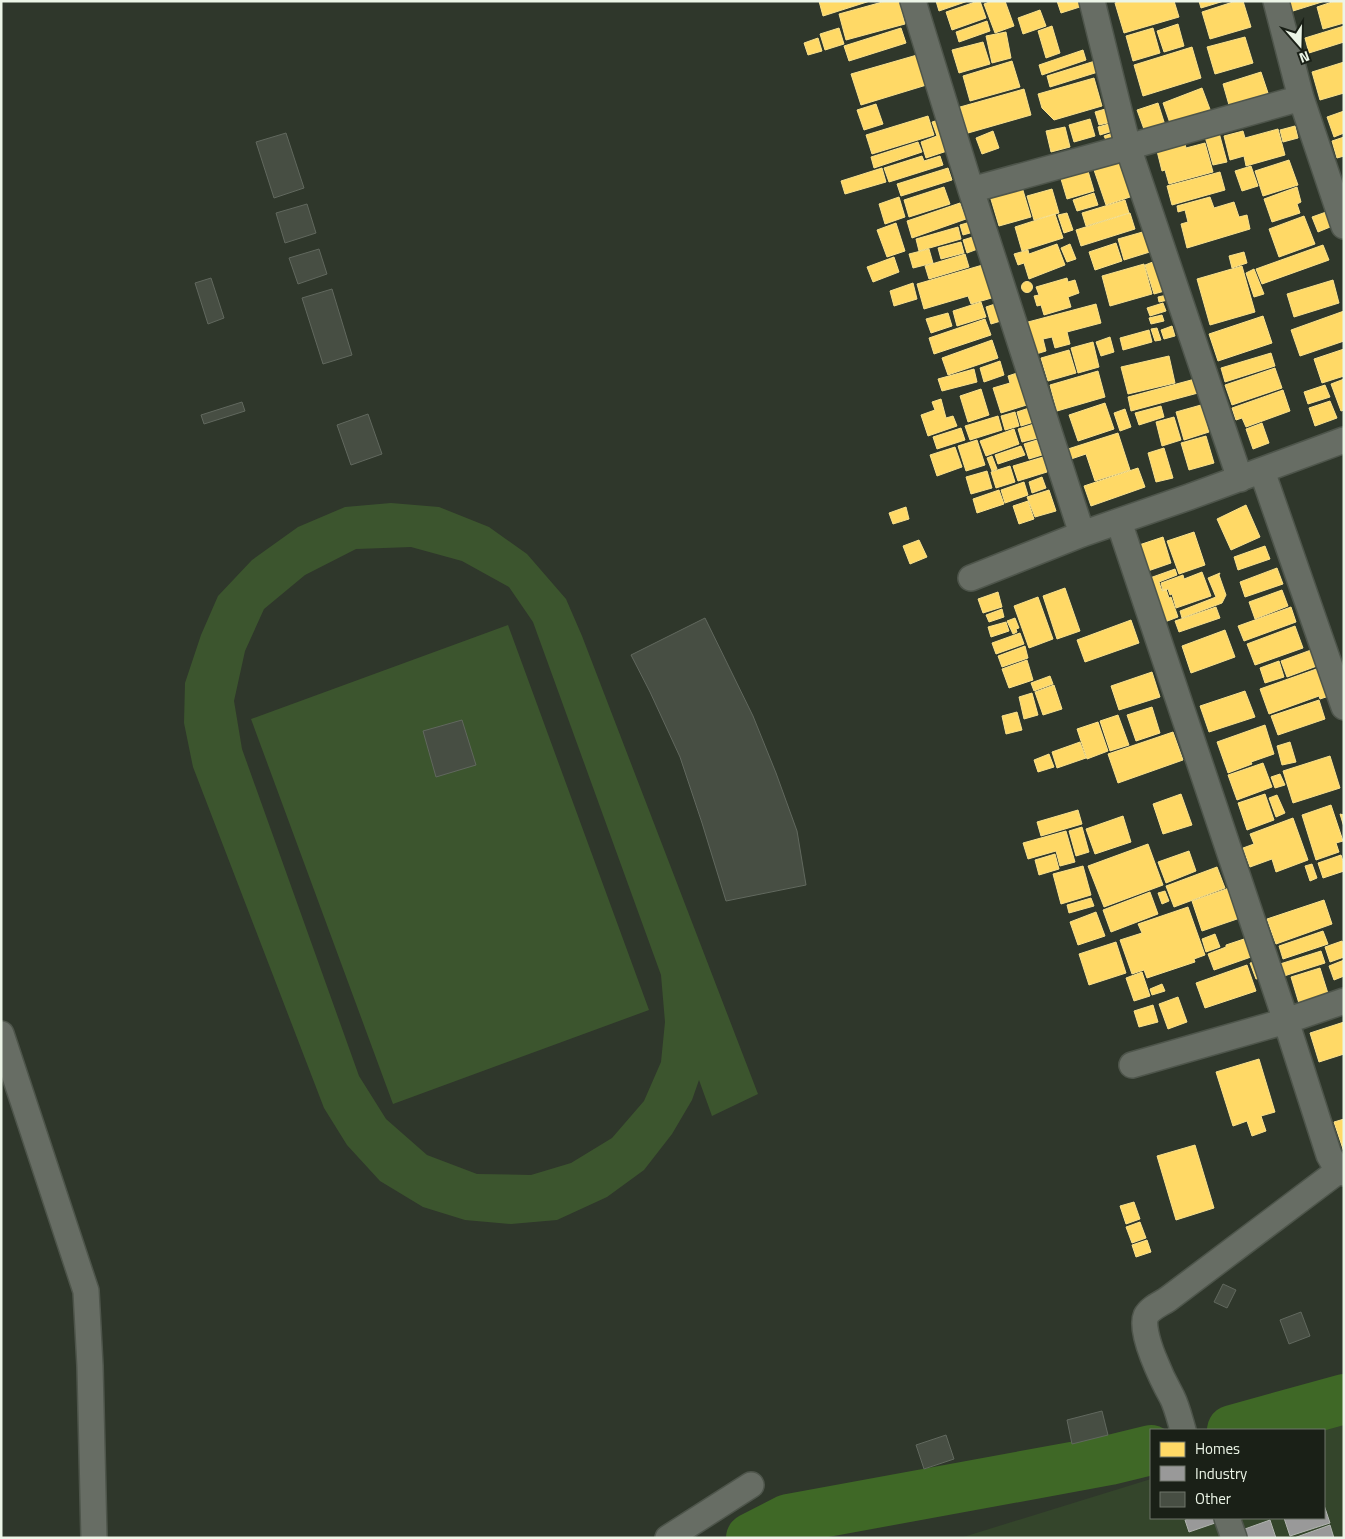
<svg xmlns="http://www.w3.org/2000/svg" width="1345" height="1539" font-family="'Titillium Web',sans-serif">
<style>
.built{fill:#34452b}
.green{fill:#3c552e;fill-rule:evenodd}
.homes{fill:#ffd966;stroke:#f9e18d}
.industry{fill:#999;stroke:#b2b5b0}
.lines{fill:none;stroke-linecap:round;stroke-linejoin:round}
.river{stroke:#3f6826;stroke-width:50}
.building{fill:#474e43;stroke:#61685e}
.street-casing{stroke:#4e554b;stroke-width:28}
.street{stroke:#676d64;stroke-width:25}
</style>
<rect width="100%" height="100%" fill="#2f372b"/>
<!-- built -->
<path class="built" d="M1344,1419V1538H960L1151,1479V1518H1324V1430H1308Z"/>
<!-- green -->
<path class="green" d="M391,503L439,507L489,527L527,554L566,599L582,636L758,1094L712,1116L699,1080L692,1100L672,1134L644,1170L607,1197L557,1220L511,1224L465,1220L423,1207L380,1181L347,1145L324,1108L193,767L184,723L185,683L201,635L218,596L252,560L298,527L345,507ZM411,547L462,561L509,587L533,622L661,975L665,1022L661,1062L644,1101L612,1138L571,1163L531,1175L477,1174L427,1155L386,1119L359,1076L242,749L234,701L245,651L264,609L305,575L356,549Z
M508,625L649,1010L393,1104L251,719Z"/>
<!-- homes -->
<path class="homes" d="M819,1H870L823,16Z
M886,1H899L905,24L846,40L839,14Z
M936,1H968L939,11Z
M978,1H980L986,18L952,30L946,12Z
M992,1H1005L1014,26L995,33L984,4Z
M1057,1H1085L1086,5L1061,13Z
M1120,1H1174L1179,17L1124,33L1115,3Z
M1199,1H1224L1201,8Z
M1236,1H1243L1251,27L1210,39L1202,12Z
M1289,1H1325L1293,11Z
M1335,1H1344V23L1323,29L1317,7Z
M1040,10L1046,26L1023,34L1018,18Z
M987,21L990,31L959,42L956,32Z
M1178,24L1184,46L1164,52L1157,31Z
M1052,26L1060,53L1046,58L1038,31Z
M1344,26V42L1309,53L1305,38Z
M839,28L844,44L825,50L820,34Z
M901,28L906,43L849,61L844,46Z
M1153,28L1160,53L1133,61L1126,36Z
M1006,32L1011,58L992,63L986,36Z
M1245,37L1253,63L1215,74L1207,47Z
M818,38L822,51L808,55L804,43Z
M983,42L990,64L959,73L952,50Z
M1192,47L1201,78L1143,96L1134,65Z
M1083,50L1086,60L1042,75L1039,65Z
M924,53L933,83L861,105L851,74Z
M1012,61L1020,87L970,101L963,76Z
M1095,61L1098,72L1050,87L1047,76Z
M1344,62V93L1320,100L1312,72Z
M1261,72L1268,93L1229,105L1223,84Z
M1094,78L1102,106L1054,120L1042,108L1038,94Z
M1202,88L1211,112L1171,126L1163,103Z
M1024,89L1031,115L968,133L960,107Z
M1158,103L1165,125L1145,132L1137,110Z
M876,104L883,124L864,130L857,110Z
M1112,107L1116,121L1099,125L1095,112Z
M1344,111V133L1334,137L1327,117Z
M928,116L934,135L872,154L866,135Z
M942,119L953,149L926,158L921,142L937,136L932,122Z
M1090,119L1095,136L1074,142L1069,125Z
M1116,122L1119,129L1100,135L1098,127Z
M1295,126L1298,138L1283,142L1280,130Z
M1065,127L1070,147L1051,152L1046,131Z
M1218,129L1227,162L1213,165L1204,133Z
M1278,129L1285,155L1246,166L1244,156L1230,160L1224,136L1243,131L1245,138Z
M993,131L999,148L982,154L976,138Z
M1119,131L1122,139L1108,144L1104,136Z
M1344,137V156L1337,158L1332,141Z
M918,142L922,152L874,168L871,157Z
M1205,143L1213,172L1169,184L1165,170L1162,171L1157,151L1185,144L1186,148Z
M922,156L924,161L940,156L943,165L889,182L884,168Z
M1128,159L1139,194L1106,205L1094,170Z
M1289,160L1298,185L1263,196L1255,171Z
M1251,166L1258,186L1242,191L1235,171Z
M882,168L886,182L845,194L841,181Z
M948,168L952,180L901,196L897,184Z
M1088,171L1094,191L1067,199L1061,179Z
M1220,172L1225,190L1172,205L1167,186Z
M944,187L950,204L909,217L904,200Z
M1022,187L1031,217L999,226L990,196Z
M1297,187L1301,202L1297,204L1300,213L1272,222L1264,199Z
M1052,189L1059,213L1034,220L1027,196Z
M1094,193L1098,205L1077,211L1073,200Z
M899,197L905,217L885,224L879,204Z
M1210,197L1214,208L1234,202L1239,217L1247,215L1250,229L1187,248L1181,224L1188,222L1185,210L1178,212L1177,206Z
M1125,200L1129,213L1086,226L1082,213Z
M960,203L966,219L912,238L907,221Z
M1329,211L1335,225L1318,232L1312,217Z
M1067,213L1073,230L1064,233L1058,215Z
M1130,213L1135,229L1081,246L1076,230Z
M1055,214L1063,238L1022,251L1015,227Z
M1304,216L1315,244L1279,257L1269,229Z
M974,221L977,231L963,235L960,225Z
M896,223L905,251L887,257L877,230Z
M958,227L961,239L919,251L916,239Z
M1146,231L1153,251L1124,260L1118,239Z
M979,235L983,247L967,253L963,240Z
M961,242L964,253L941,259L938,248Z
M1116,243L1122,261L1095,270L1089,252Z
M1057,244L1065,265L1029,279L1024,263L1018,265L1014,254L1028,250L1029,254Z
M1070,244L1076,259L1067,262L1061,248Z
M1323,245L1329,260L1262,284L1256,269Z
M929,249L933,263L913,268L909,254Z
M1244,252L1247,263L1232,268L1229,256Z
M965,254L969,267L929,279L925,266Z
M894,257L899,272L873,282L867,267Z
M1158,260L1168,290L1154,294L1145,265Z
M986,264L995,297L971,304L968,296L924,309L917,284Z
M1144,264L1152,294L1110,306L1102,276Z
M1242,266L1255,312L1210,325L1197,279Z
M1254,269L1264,294L1254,297L1246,273Z
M1067,278L1068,282L1075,280L1079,293L1068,297L1071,307L1044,315L1041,305L1037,306L1034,296L1039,295L1036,287Z
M1333,280L1339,303L1294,317L1287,294Z
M1021.5 287a5.5 5.5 0 1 1 11 0a5.5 5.5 0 1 1-11 0Z
M913,283L917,299L894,306L890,291Z
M1167,295L1168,300L1159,302L1158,297Z
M981,302L986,317L957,326L953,311Z
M998,303L1004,320L991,324L986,307Z
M1163,303L1166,311L1150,316L1147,308Z
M1096,304L1101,323L1067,332L1070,344L1055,348L1052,337L1043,339L1046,351L1036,354L1028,322Z
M1344,311V341L1300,356L1291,330Z
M948,313L952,326L931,333L926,319Z
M1162,315L1164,321L1151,324L1149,318Z
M1263,316L1272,343L1218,361L1209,334Z
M985,319L991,335L934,354L929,338Z
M1172,326L1175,336L1164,339L1161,330Z
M1157,328L1161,340L1155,341L1151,329Z
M1149,330L1152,342L1123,350L1120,338Z
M1110,337L1114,352L1101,356L1096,342Z
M992,340L998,358L948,375L942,358Z
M1093,342L1099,367L1078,373L1071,348Z
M1344,349V376L1322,383L1314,359Z
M1069,350L1076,373L1048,381L1041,358Z
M1271,353L1275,366L1225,382L1221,368Z
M1169,356L1175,383L1128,394L1121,367Z
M1000,361L1004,375L984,382L980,368Z
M1275,368L1282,388L1232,405L1225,385Z
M974,369L977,382L942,391L938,379Z
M1098,371L1105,397L1057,411L1050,385Z
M1020,372L1030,404L1001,413L993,388L1010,383L1008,376Z
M1195,379L1198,393L1131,411L1128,397Z
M1344,379V410L1341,411L1331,384Z
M1325,385L1330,397L1308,404L1304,392Z
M981,389L989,415L968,422L960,396Z
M1283,390L1290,411L1246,427L1242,418L1236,420L1232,408Z
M941,399L946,418L953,416L957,426L928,436L921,415L935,410L932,402Z
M1330,401L1337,418L1315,426L1309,408Z
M1105,403L1114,429L1078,441L1069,415Z
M1201,405L1209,432L1184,440L1176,412Z
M1161,406L1164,417L1139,425L1135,413Z
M1032,407L1037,421L1021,426L1017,412Z
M1125,409L1131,427L1120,431L1114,413Z
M1015,412L1019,426L1005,430L1001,416Z
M998,416L1002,430L970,440L965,426Z
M1174,417L1181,440L1162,446L1156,422Z
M1262,423L1269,443L1253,449L1246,429Z
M1034,424L1038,438L1022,442L1018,429Z
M961,428L965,440L937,449L933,437Z
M1014,429L1019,444L986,456L980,441Z
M1118,433L1130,470L1095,481L1086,454L1071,459L1068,449Z
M1206,436L1214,463L1189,470L1181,443Z
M977,440L985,465L966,471L958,446Z
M1037,440L1042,455L1029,459L1024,444Z
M1021,446L1025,455L998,464L995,455Z
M955,447L962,467L937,476L930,455Z
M1164,448L1173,478L1156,482L1148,453Z
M992,456L997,469L992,471L987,458Z
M1043,457L1047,472L1018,481L1013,466Z
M1010,466L1015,482L996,488L991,472Z
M1138,468L1145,487L1091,506L1084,486Z
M987,471L992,488L971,494L966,477Z
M1042,477L1046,488L1032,493L1029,482Z
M1024,482L1028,495L1005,503L1001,490Z
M999,490L1004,504L977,513L973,499Z
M1049,490L1056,511L1035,517L1027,497Z
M1028,501L1034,519L1019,524L1013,506Z
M1246,505L1260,537L1231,550L1217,519Z
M906,507L909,519L893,524L889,513Z
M1194,532L1205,565L1179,574L1167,541Z
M1163,537L1171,563L1145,572L1136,546Z
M919,540L927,557L910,564L903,546Z
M1265,546L1270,559L1238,570L1234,557Z
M1277,568L1283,584L1245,597L1240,582Z
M1175,569L1177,575L1159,582L1162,591L1166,589L1169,598L1171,597L1178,617L1162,623L1147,579Z
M1202,572L1211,596L1176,608L1172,594L1170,595L1168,589L1163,591L1161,583L1183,575L1184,579Z
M1220,573L1219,575L1226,595L1222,603L1182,618L1180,611L1216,597L1208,578Z
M1065,588L1080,631L1057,639L1043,596Z
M1282,590L1288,606L1255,619L1249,602Z
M998,592L1002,607L983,613L978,599Z
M1038,597L1053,639L1029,648L1014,606Z
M1216,607L1220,618L1179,632L1175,621Z
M1291,607L1296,622L1244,641L1238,626Z
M1002,609L1004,617L989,622L986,615Z
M1015,618L1019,628L1016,629L1017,632L1013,634L1007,621Z
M1131,620L1139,643L1085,662L1077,640Z
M1006,622L1009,631L991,637L988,627Z
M1295,626L1303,648L1255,665L1247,644Z
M1225,630L1235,657L1191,673L1182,646Z
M1020,633L1024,644L996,654L992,643Z
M1025,646L1028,658L1002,667L998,656Z
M1311,650L1317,666L1287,677L1281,661Z
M1027,660L1033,680L1009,688L1002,669Z
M1279,661L1284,677L1265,683L1260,668Z
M1322,667L1332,695L1320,699L1319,696L1269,714L1260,689Z
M1152,672L1160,697L1119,710L1111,686Z
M1050,676L1053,684L1034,691L1031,683Z
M1054,685L1062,709L1043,715L1035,692Z
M1245,691L1255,717L1209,732L1200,706Z
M1032,693L1038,715L1024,719L1019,697Z
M1319,700L1325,719L1278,735L1271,716Z
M1152,707L1160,733L1136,741L1127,715Z
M1017,712L1022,730L1006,734L1002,716Z
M1118,715L1129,745L1110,751L1100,721Z
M1098,722L1108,751L1087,759L1077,729Z
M1265,725L1274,754L1251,762L1252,764L1228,773L1217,742Z
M1173,732L1183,760L1118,783L1108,754Z
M1080,742L1086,758L1057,768L1052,752Z
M1290,742L1296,762L1282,765L1277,746Z
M1049,754L1054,767L1038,772L1034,760Z
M1330,756L1340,788L1293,803L1283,771Z
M1263,763L1272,787L1237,800L1228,775Z
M1280,774L1285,785L1275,788L1271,777Z
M1181,794L1192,825L1163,834L1153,804Z
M1265,794L1274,820L1247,830L1238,803Z
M1277,795L1285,813L1276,817L1269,798Z
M1331,805L1343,841L1336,843L1339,852L1316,860L1302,815Z
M1078,810L1082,824L1041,836L1037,822Z
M1340,814L1344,815V827Z
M1123,816L1131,842L1095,854L1086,829Z
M1293,818L1308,860L1276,872L1272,859L1250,867L1243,848L1254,844L1250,834Z
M1082,827L1089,852L1076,856L1069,831Z
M1066,831L1075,862L1060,866L1056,851L1028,859L1023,843Z
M1148,844L1163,885L1104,907L1088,866Z
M1189,851L1196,871L1166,883L1158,862Z
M1055,854L1059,869L1039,875L1035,860Z
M1341,855L1344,864V871L1323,878L1318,863Z
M1312,864L1317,878L1310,881L1305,866Z
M1083,866L1091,895L1061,904L1053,874Z
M1217,867L1225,888L1174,907L1166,886Z
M1229,888L1240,918L1202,931L1192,901Z
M1165,891L1169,901L1162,904L1158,893Z
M1150,892L1158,914L1111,932L1103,910Z
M1091,898L1094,906L1069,913L1067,905Z
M1324,900L1332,924L1276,944L1267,919Z
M1188,907L1205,955L1194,959L1195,962L1147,978L1144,970L1132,974L1120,940L1142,933L1138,924Z
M1096,912L1105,936L1078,945L1070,922Z
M1323,931L1328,944L1283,959L1279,946Z
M1215,934L1220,947L1206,952L1202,939Z
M1244,939L1251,957L1214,970L1208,954L1226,947V945Z
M1342,941L1344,945V957L1330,962L1325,947Z
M1116,942L1126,973L1089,985L1079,954Z
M1321,951L1325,963L1284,976L1280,964Z
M1344,960V976L1334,980L1329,966Z
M1255,962L1260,978L1256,979L1250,963Z
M1247,965L1256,991L1205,1008L1196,983Z
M1320,968L1330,1000L1301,1010L1291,977Z
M1142,972L1150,996L1134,1001L1126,978Z
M1162,984L1165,991L1152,995L1150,989Z
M1178,997L1187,1022L1168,1029L1159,1004Z
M1153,1005L1158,1022L1139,1027L1134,1011Z
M1344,1022V1054L1319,1062L1310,1033Z
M1259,1059L1275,1112L1261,1116L1266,1131L1252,1136L1247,1121L1233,1126L1216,1072Z
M1344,1119V1152L1334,1122Z
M1195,1145L1214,1208L1176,1220L1157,1156Z
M1134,1202L1140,1219L1126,1224L1120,1206Z
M1140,1222L1146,1238L1132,1243L1126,1227Z
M1147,1240L1151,1252L1136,1257L1132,1245Z"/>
<!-- industry -->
<path class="industry" d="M1324,1505L1330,1523L1290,1536L1284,1518H1324Z
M1193,1518H1221V1521L1189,1532L1185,1520Z
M1270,1520L1276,1538H1244L1242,1530Z
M1330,1525L1334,1538H1294Z"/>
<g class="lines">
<!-- river -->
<path class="river" d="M1232,1430L1344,1399
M751,1538L788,1519L1110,1460L1151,1450"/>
</g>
<!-- building -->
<path class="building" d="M286,133L304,188L274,198L256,142Z
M307,204L316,233L285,243L276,213Z
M319,249L327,274L298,284L289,258Z
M211,278L224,318L208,324L195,283Z
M332,289L352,355L323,364L302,298Z
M242,402L245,411L204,424L201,415Z
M368,414L382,454L351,465L337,425Z
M705,618L753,716L776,773L797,831L806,885L726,901L702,823L680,757L650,692L631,655Z
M462,720L476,765L436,777L423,731Z
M1223,1284L1236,1290L1227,1308L1214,1302Z
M1301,1312L1310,1336L1289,1344L1280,1320Z
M1102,1411L1108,1435L1072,1444L1067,1420Z
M946,1435L954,1459L924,1469L916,1445Z"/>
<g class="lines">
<defs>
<path id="street" d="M913,1L971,190L1082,534
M1092,1L1128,147L1240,479
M1276,1L1301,98L1344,226
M971,190L1128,147L1301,98
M1262,471L1344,707
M1119,522L1286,1021L1329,1155L1338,1171L1344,1173
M971,578L1082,534L1189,497L1344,440
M1,1034L86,1291L90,1366L94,1538
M1132,1065L1286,1021L1344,1001
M1183,1430C1180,1420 1177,1407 1172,1397C1163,1381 1139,1332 1146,1316C1150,1308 1161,1304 1168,1299L1338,1171
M1227,1518L1234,1538
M668,1538L751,1485"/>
</defs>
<!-- street casing -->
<use href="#street" class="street-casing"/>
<!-- street -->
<use href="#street" class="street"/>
</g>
<!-- border -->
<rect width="1345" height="1539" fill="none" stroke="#ecf5e7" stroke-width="5"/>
<!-- legend -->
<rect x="1150" y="1429" width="175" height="90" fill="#1a2017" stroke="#6e756a"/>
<rect x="1160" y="1442" width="25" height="15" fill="#ffd966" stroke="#6e756a"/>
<text x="1195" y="1454" font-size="15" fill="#ecf5e7">Homes</text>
<rect x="1160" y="1466" width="25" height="15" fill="#999999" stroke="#6e756a"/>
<text x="1195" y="1479" font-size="15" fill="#ecf5e7">Industry</text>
<rect x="1160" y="1492" width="25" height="15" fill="#474e43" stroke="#6e756a"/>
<text x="1195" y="1504" font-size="15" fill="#ecf5e7">Other</text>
<!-- north arrow -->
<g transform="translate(1300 45) rotate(160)" stroke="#1a2017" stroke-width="4" paint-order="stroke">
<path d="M0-4L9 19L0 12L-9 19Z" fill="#ecf5e7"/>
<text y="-8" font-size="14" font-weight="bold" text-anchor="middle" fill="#ecf5e7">N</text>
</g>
</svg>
